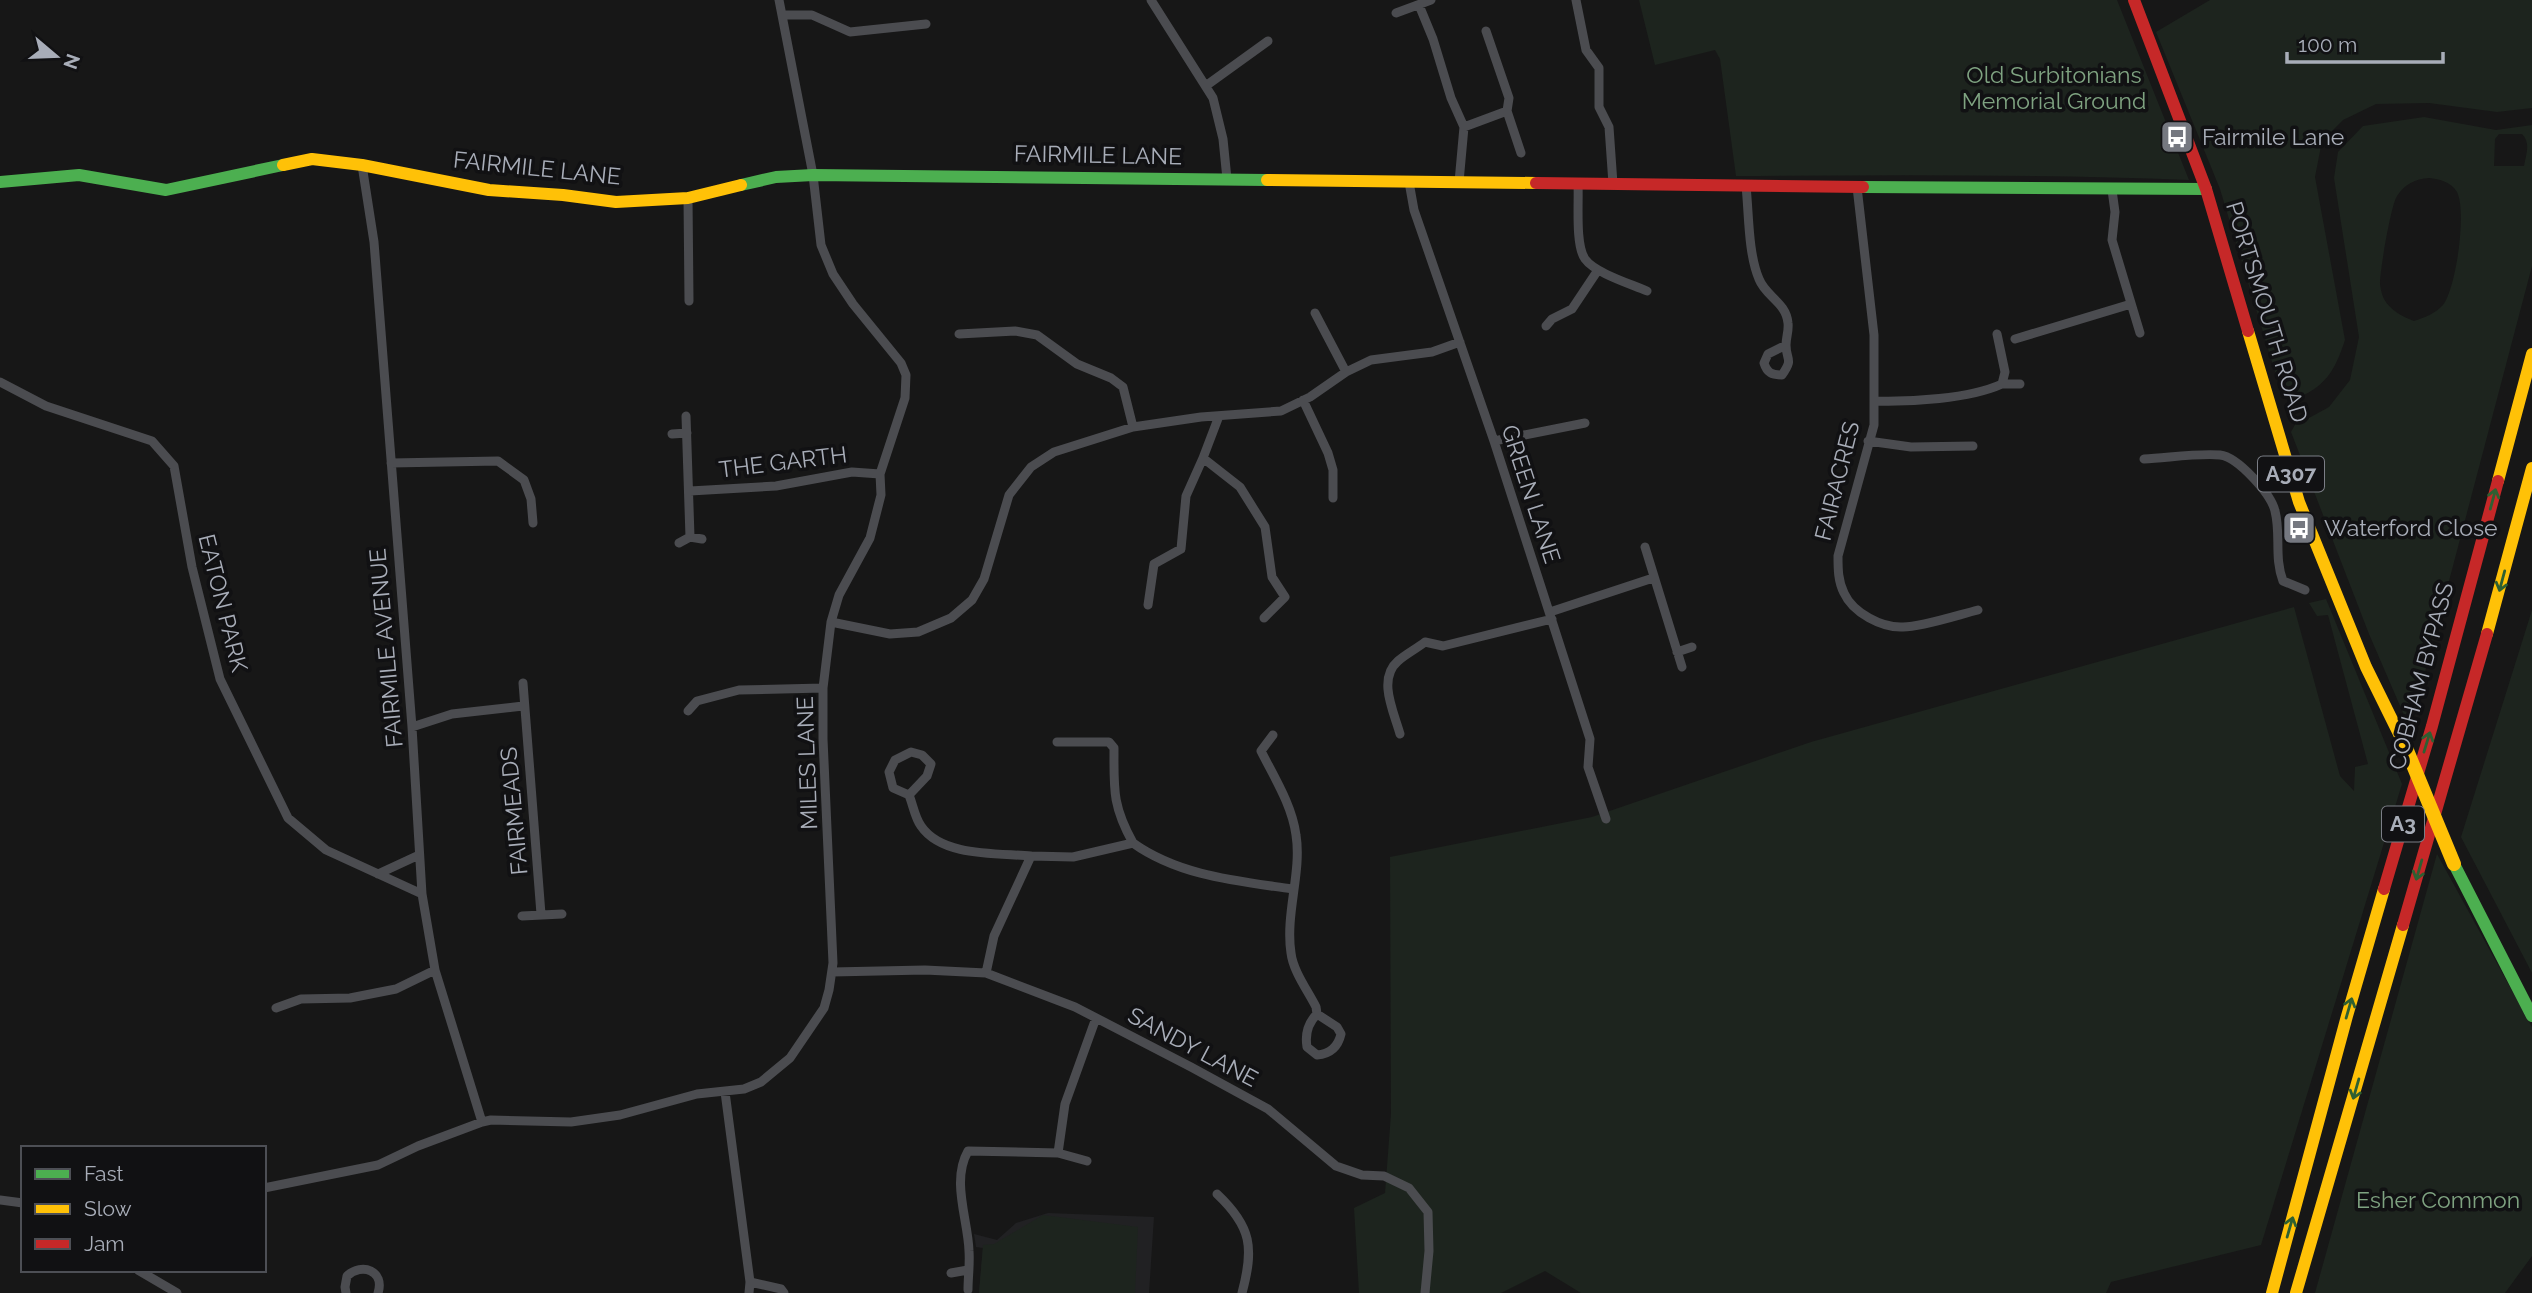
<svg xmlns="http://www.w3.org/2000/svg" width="2532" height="1293" font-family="Raleway,sans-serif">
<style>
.built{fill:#212123}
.green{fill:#1d241e;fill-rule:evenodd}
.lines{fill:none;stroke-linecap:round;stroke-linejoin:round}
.street{stroke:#4b4c50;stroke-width:9}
.fast{stroke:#4caf50;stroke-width:12}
.slow{stroke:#ffc107;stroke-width:12}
.jam{stroke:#c62828;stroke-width:12}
.slow-bridge{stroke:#ffc107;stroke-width:14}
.oneway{stroke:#2e6032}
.labels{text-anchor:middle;stroke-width:7;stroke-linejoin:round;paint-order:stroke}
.shield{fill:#111113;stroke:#7b7e86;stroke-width:2}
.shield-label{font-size:21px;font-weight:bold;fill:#a8adb8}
.park-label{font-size:23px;fill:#7fa381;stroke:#111113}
.poi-label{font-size:23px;fill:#a8adb8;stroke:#111113;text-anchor:start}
.street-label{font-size:23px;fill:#a8adb8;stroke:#111113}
</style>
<rect width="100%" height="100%" fill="#171717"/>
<!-- built -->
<path class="built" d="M1048,1213L1154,1217L1149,1293H979L983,1248L976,1247L974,1234L997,1240L1016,1223Z"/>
<!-- green -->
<path class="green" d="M1639,0H2117L2189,180C2038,174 1887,175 1736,176L1720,59L1715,50L1655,65Z
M2210,0H2532V108L2497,112L2429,103L2376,104L2343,120L2322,141L2315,177L2345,340C2334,373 2325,387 2293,400L2282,395L2220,189L2156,32Z
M2424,117L2496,130L2532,125V266L2410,729L2369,634L2291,432L2297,421L2309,418L2329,407L2350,380L2359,337L2334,178L2338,152L2363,126ZM2499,134H2522C2531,143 2526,154 2524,166H2494L2495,139ZM2429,178C2440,179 2451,182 2457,192C2467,211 2456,289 2443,305C2436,313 2424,318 2414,321C2403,317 2390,310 2384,299C2382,295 2380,287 2380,283C2380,270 2391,205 2397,196C2405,184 2415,179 2429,178Z
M2326,599L2402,784L2261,1245L2111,1282L2106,1293H1581L1545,1271L1501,1293H1359L1354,1208L1385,1193L1391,1114L1390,857L1592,817L1811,742L2294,607L2340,776L2354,791L2355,767L2368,764L2328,615L2317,616L2309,603Z
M2532,610V973L2461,837Z
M2437,854L2532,1027V1256L2505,1293H2315Z
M1043,1215L1138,1227L1135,1293H979L983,1245L994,1244Z"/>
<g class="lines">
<!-- street -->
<path class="street" d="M1151,0L1213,98L1223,139L1227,179
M1576,0L1586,50L1599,68V107L1609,127L1613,184
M1419,5L1433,39L1451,98L1464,127L1459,182
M1396,13L1431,0
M782,15H812L850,32L926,24
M1486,31L1509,98L1507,111
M1207,85L1268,41
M1464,127L1507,111L1521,153
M362,165L374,242L412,727L422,894L435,970L482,1122
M1409,182L1414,210L1494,441L1590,739L1588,767L1606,819
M1578,184C1579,202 1575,245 1585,259C1595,273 1631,284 1647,291
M1746,186C1749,214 1748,253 1759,279C1766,297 1786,302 1788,323C1789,331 1786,337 1786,345C1786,361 1794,358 1782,375C1772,375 1767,373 1764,363L1768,354L1786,345
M1857,187L1874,335V425L1838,556C1838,569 1838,581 1844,593C1853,613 1882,628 1903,627C1922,627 1958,615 1978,610
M2112,190L2115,212L2112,240L2140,333
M688,198L689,301
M1315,313L1346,372
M1546,326L1552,319L1572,309L1598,270
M959,334L1015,331L1037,335L1077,364L1111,378L1123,387L1133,427
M2015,339L2131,304
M0,382L46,406L152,441L174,466L192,567L220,679L288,818L326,850L422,894
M2002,384H2020
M1303,400L1328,453L1333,470V498
M1874,401C1910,402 1969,399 2002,384L2005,372L1997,334
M686,416L690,537
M672,434L687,433
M1494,441L1585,423
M1868,441L1911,447L1973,446
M1203,458L1240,487L1265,527L1272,577L1285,597L1264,618
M2144,459C2167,458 2197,453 2220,455C2238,457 2271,494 2275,511C2281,534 2274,558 2283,581L2305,590
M391,463L498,461L524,480L531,499L533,523
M690,491L776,486L852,472L880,474
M679,543L690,537L702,539
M1645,547L1682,667
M1148,605L1154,564L1181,549L1186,496L1203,458L1219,416
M1550,612L1653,578
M831,622L890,634L918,632L951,618L972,600L984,579L1009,495L1031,467L1054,452L1133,427L1201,417L1281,411L1310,397L1346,372L1371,360L1432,352L1460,342
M1677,652L1692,647
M523,683L541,914
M688,711L697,701L739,690L823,688
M412,727L452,714L523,706
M1400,734C1394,712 1377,679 1398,661C1406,654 1416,649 1425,642L1443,646L1552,619
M1273,735L1261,751C1274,777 1292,805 1296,835C1302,872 1285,914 1291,953C1293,971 1308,991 1316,1007L1317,1014L1337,1027L1341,1034C1338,1047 1330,1054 1317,1055L1307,1047C1305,1035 1308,1023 1317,1014
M1057,742H1109L1114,748C1114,789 1112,805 1133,843
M909,795L927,776L931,764L922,755L911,752L895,760L889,772L893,788L909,795C913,805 915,818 921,826C942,857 997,853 1031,856
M378,874L419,855
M522,916L562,914
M832,972L925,970L986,973L1075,1007L1191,1067L1268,1109L1336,1166L1362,1175L1384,1176L1409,1188L1428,1212L1429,1251L1425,1293
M986,973L994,936L1031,856L1073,857L1133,843C1179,876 1238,881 1292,889
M276,1008L301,999L350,998L396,989L435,970
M725,1092L750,1282L749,1293
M1058,1153L1065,1104L1096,1018
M264,1188L378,1165L418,1146L482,1122L491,1120L571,1122L620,1115L697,1094L744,1089L761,1082L790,1058L824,1008L829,990L833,963L823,739V688L831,622L839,595L870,538L881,495L880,474L905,398L906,375L901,363L853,304L833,274L821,245L813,175L779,0
M1217,1194C1252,1227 1254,1248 1242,1293
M0,1200L23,1203
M138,1270L177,1293
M951,1273L968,1270
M750,1282L781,1289L784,1293
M968,1290C968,1277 970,1264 969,1251C968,1219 951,1181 968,1151L1058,1153L1087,1161
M346,1293L345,1287L347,1276C362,1262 385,1271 378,1293"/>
<!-- fast -->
<path class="fast" d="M0,182L79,175L166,190L283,165
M741,185L776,177L813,175L1267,180
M1863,187L2206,189
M2454,864L2532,1016"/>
<!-- slow -->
<path class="slow" d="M283,165L312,159L362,165L489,190L563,195L616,202L688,198L741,185
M1267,180L1536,183
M2248,331L2299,502L2366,667L2406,748
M2498,481L2532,354
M2487,634L2532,468
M2272,1293L2347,1016L2384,889
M2296,1293L2403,925"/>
<!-- jam -->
<path class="jam" d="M2134,0L2206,189L2248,331
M1536,183L1863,187
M2384,889L2432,726L2498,481
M2403,925L2487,634"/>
<!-- slow-bridge -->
<path class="slow-bridge" d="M2406,748L2454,864"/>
</g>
<!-- one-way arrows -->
<defs><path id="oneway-shaft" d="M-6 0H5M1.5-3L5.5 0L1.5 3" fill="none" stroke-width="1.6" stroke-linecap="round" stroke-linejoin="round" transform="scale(1.75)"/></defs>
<g class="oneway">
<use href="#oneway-shaft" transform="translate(2493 499) rotate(-75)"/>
<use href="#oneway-shaft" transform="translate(2502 581) rotate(105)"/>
<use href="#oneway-shaft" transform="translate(2427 742) rotate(-73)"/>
<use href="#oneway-shaft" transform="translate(2419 870) rotate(106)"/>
<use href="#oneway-shaft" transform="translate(2349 1008) rotate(-74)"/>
<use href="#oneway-shaft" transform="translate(2356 1089) rotate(106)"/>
<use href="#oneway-shaft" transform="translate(2290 1227) rotate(-74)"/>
</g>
<!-- icons -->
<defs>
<symbol id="bus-square" viewBox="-11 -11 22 22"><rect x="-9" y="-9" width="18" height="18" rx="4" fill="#757880" stroke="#111113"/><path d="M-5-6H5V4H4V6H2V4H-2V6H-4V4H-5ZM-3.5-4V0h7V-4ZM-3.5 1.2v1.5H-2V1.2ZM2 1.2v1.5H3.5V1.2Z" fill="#fff"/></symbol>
</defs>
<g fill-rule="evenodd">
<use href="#bus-square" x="2158" y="118" width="38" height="38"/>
<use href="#bus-square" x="2280" y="509" width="38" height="38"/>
</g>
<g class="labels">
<!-- shield labels -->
<g class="shield">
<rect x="2258" y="456.5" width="66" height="35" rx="5"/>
<rect x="2382" y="806.5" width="42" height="35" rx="5"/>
</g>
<g class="shield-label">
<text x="2291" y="481">A307</text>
<text x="2403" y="831">A3</text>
</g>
<!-- park labels -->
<g class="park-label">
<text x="2054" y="83">Old Surbitonians<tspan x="2054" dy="26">Memorial Ground</tspan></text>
<text x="2438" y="1208">Esher Common</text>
</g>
<!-- poi labels -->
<g class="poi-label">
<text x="2202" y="145">Fairmile Lane</text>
<text x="2324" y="536">Waterford Close</text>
</g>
<!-- street labels -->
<g class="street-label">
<text transform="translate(1098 155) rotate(1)" y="8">FAIRMILE LANE</text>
<text transform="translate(537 168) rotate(6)" y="8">FAIRMILE LANE</text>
<text transform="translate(2267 312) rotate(73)" y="8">PORTSMOUTH ROAD</text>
<text transform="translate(783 462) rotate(-7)" y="8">THE GARTH</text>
<text transform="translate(1837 481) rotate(-76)" y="8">FAIRACRES</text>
<text transform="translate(1531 494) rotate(72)" y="8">GREEN LANE</text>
<text transform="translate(223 603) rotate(76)" y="8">EATON PARK</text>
<text transform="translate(386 648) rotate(-95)" y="8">FAIRMILE AVENUE</text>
<text transform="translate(2421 676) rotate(-75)" y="8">COBHAM BYPASS</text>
<text transform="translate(807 763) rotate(-92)" y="8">MILES LANE</text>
<text transform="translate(514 811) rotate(-95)" y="8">FAIRMEADS</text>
<text transform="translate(1193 1047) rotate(28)" y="8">SANDY LANE</text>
</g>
</g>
<!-- legend -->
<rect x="21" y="1146" width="245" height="126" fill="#111113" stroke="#4d4f55" stroke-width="2"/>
<rect x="35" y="1169" width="35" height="10" fill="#4caf50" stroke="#4d4f55" stroke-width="2"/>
<text x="84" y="1181" font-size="21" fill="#a8adb8">Fast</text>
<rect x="35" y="1204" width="35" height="10" fill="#ffc107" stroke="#4d4f55" stroke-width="2"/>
<text x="84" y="1216" font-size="21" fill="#a8adb8">Slow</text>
<rect x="35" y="1239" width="35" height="10" fill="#c62828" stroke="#4d4f55" stroke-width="2"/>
<text x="84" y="1251" font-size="21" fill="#a8adb8">Jam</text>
<!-- north arrow -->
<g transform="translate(56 56) rotate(109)" stroke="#111113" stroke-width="5" paint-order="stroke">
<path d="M0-5L12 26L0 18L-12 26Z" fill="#a8adb8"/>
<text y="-10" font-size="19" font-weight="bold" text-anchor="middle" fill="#a8adb8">N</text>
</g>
<!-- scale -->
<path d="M2287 52v10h156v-10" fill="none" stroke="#a8adb8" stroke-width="3.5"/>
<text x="2298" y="52" font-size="21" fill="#a8adb8" stroke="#111113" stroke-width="5" paint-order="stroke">100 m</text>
</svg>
